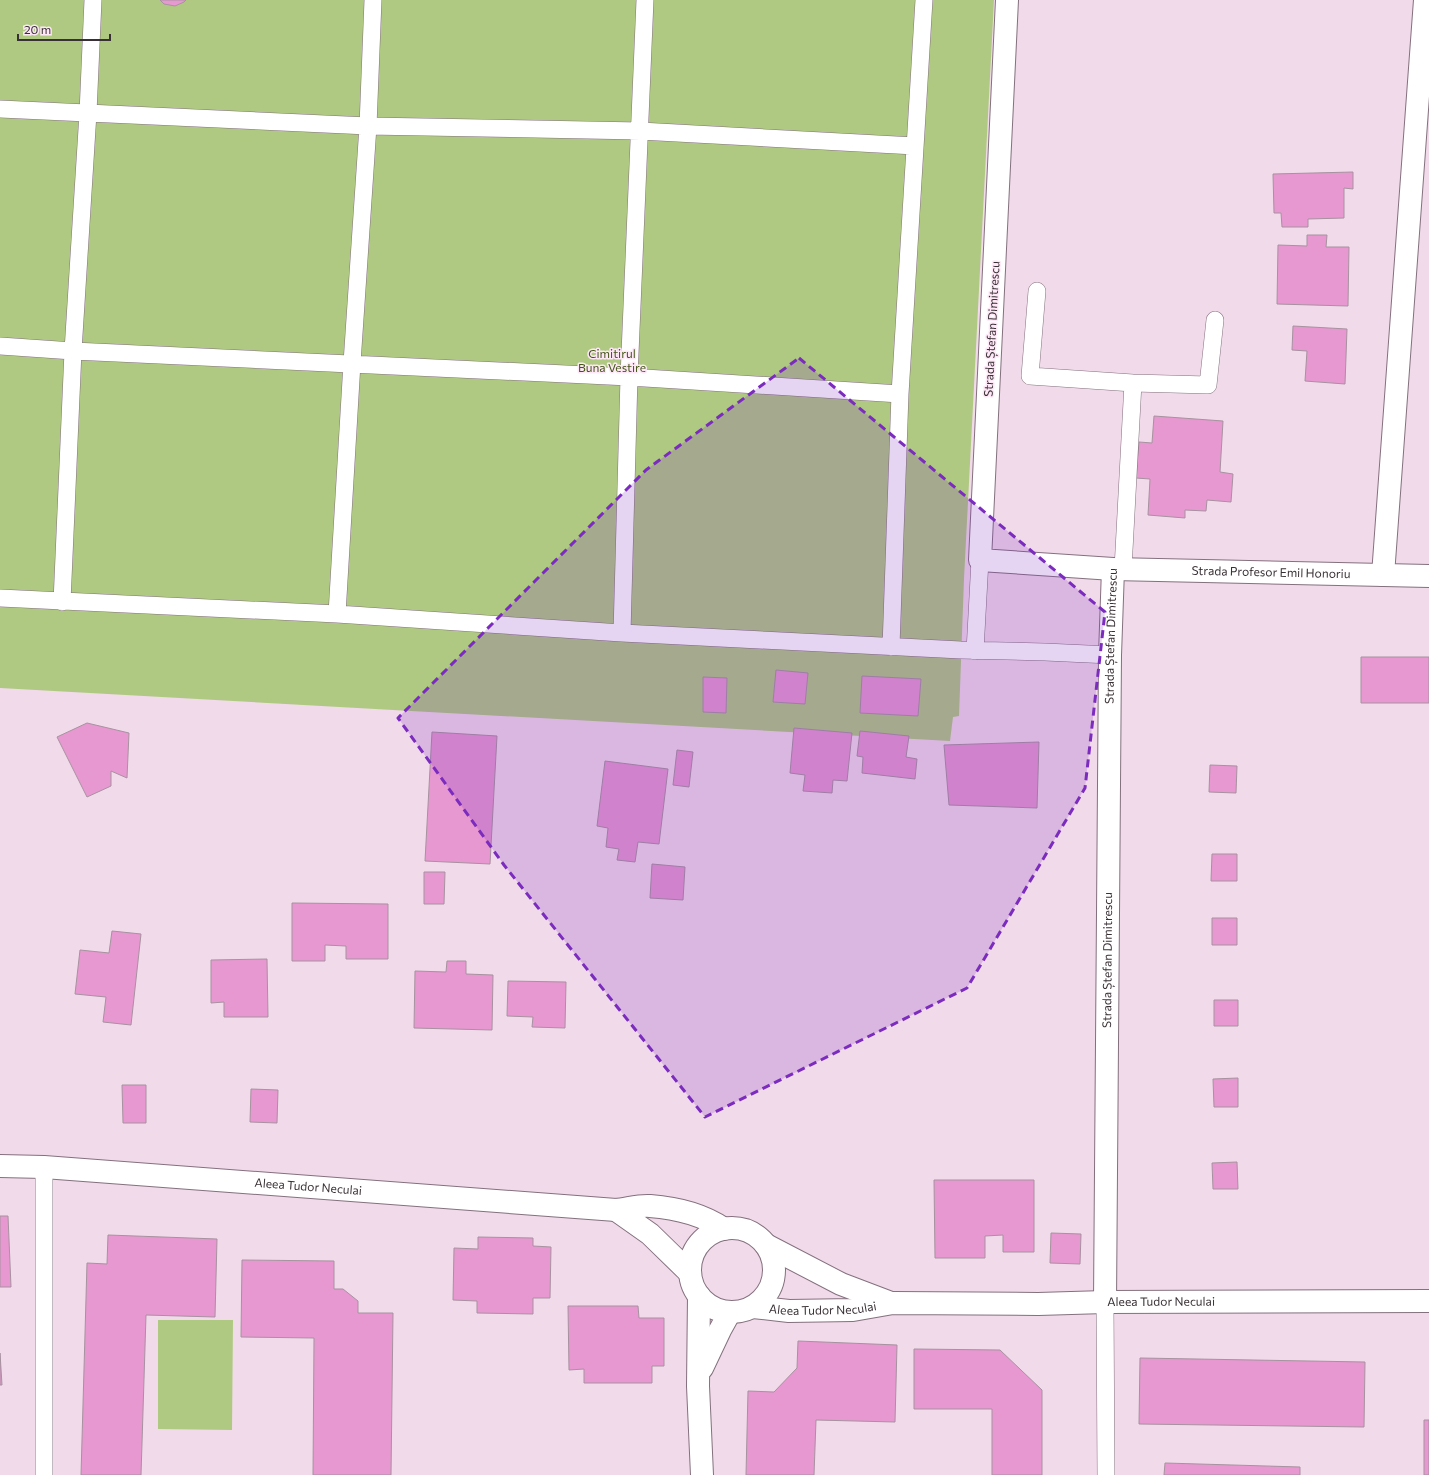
<svg xmlns="http://www.w3.org/2000/svg" width="1429" height="1475" font-family="Commissioner,sans-serif">
<style>
.green{fill:#afc982}
.building{fill:#e798d0;stroke:#a792a0}
.lines{fill:none;stroke-linecap:round;stroke-linejoin:round}
.service-casing{stroke:#84707e;stroke-width:18}
.minor-casing{stroke:#84707e;stroke-width:24}
.service{stroke:#fff;stroke-width:17}
.minor{stroke:#fff;stroke-width:22}
.marked{fill:#7b2cbf;fill-opacity:0.2;stroke:#7b2cbf;stroke-width:3;stroke-dasharray:8 5;stroke-linejoin:round}
.labels{text-anchor:middle;stroke-width:3;stroke-linejoin:round;paint-order:stroke}
.street-label{font-size:12px;fill:#383035;stroke:#fee8f7}
.park-label{font-size:12px;fill:#435618;stroke:#fee8f7}
</style>
<rect width="100%" height="100%" fill="#f1daea"/>
<!-- green -->
<path class="green" d="M0,0H994L964,579L959,716L953,717L950,741L0,688Z
M158,1320H233L232,1430L158,1429Z"/>
<!-- building -->
<path class="building" d="M160,0H186L184,2L175,6L164,4Z
M1353,172V189L1344,188V218L1308,219V227H1282L1281,213H1274L1273,174Z
M1307,235H1327L1326,247H1349L1348,306L1277,304L1278,245L1307,246Z
M1293,326L1347,329L1345,384L1305,381L1307,351L1292,350Z
M1154,416L1223,421L1220,472L1233,474L1231,502L1207,500L1206,511L1185,510V518L1148,515L1150,479L1136,478L1139,442L1152,443Z
M1361,657H1429V703H1361Z
M776,670L808,673L805,704L773,702Z
M862,676L921,679L918,716L860,713Z
M703,677L727,678L726,713L703,712Z
M87,723L129,733L127,778L111,771V786L87,797L57,737Z
M794,728L852,733L847,781L833,780L832,793L803,791L805,775L790,773Z
M860,731L909,736L906,757L917,759L915,779L862,773L863,757L857,756Z
M432,732L497,736L490,864L425,861Z
M1039,742L1037,808L949,805L944,745Z
M677,750L693,752L689,787L673,785Z
M605,761L668,769L659,844L638,842L635,862L617,860L619,849L606,847L608,828L597,826Z
M1210,765L1237,766L1236,793L1209,792Z
M1212,854H1237V881H1211Z
M652,864L685,867L683,900L650,898Z
M424,872H445L444,904H424Z
M292,903L388,904V959H346V946L325,945V961H292Z
M1212,918H1237V945H1212Z
M112,931L141,934L131,1025L103,1022L106,997L75,994L80,950L109,953Z
M267,959L268,1017H224V1002L211,1003V960Z
M447,961H466V974L493,975L492,1030L414,1028L415,971L446,972Z
M508,981L566,982L565,1028L532,1027L533,1017L507,1016Z
M1214,1000H1238V1026H1214Z
M1238,1078V1107H1214L1213,1079Z
M122,1085H146V1123H123Z
M251,1089L278,1090L277,1123L250,1122Z
M1237,1162L1238,1189H1213L1212,1163Z
M934,1180H1034V1252H1003V1235L985,1236V1258H935Z
M0,1216H8L11,1287H0Z
M1051,1233L1081,1234L1080,1264L1050,1263Z
M108,1235L217,1239L215,1317L146,1315L141,1475H81L87,1263L107,1264Z
M478,1237L533,1238V1246L551,1247L550,1298H533V1314L477,1313V1301L453,1300L454,1248L478,1249Z
M242,1260L334,1261V1289H343L358,1301V1313H393L391,1475H313L314,1338L241,1337Z
M568,1306H638L639,1318H664V1366H652V1383H584V1369L569,1370Z
M798,1341L897,1345L895,1422L816,1420L814,1475H746L748,1391L774,1392L797,1368Z
M914,1349L1000,1350L1042,1390V1475H992V1409H914Z
M0,1353L2,1385H0Z
M1140,1358L1365,1362L1364,1427L1139,1424Z
M1424,1420H1429V1475H1424Z
M1165,1463L1300,1467V1475H1164Z"/>
<g class="lines">
<defs>
<path id="service" d="M373,0L368,126L352,363L337,614L622,633L961,650L1045,652L1110,655
M0,109L368,126L640,131L915,146
M1037,291L1030,376L1133,383L1208,385L1215,320
M0,346L73,351L629,377L900,394
M1123,569L1133,383
M0,598L337,614
M62,602L73,351L88,113L93,0
M622,633L629,377L645,0
M891,647L900,394L924,0
M975,651L980,560
M1105,1302L1106,1475
M44,1475V1167"/>
<g id="minor">
<path id="s1" d="M1007,0L980,560L1113,569L1429,576"/>
<path d="M1383,575L1425,0"/>
<path id="s2" d="M0,1166L44,1167L616,1210C627,1209 639,1205 650,1206C677,1208 702,1214 724,1229"/>
<path d="M616,1210L650,1234L690,1273"/>
<circle cx="732" cy="1270" r="42"/>
<path d="M766,1245L841,1284L891,1303"/>
<path d="M699,1296L698,1386L702,1475"/>
<path id="s3" d="M1105,1302L1110,655L1113,569"/>
<path id="s4" d="M753,1307L789,1311L853,1310L893,1303L1038,1304L1105,1302L1429,1301"/>
<path d="M702,1368L720,1330L730,1312"/>
</g>
</defs>
<!-- service casing -->
<use href="#service" class="service-casing"/>
<!-- minor casing -->
<use href="#minor" class="minor-casing"/>
<!-- service -->
<use href="#service" class="service"/>
<!-- minor -->
<use href="#minor" class="minor"/>
</g>
<!-- marked area -->
<path class="marked" d="M799,358L1105,612L1085,788L967,988L705,1117L504,865L398,718L646,470Z"/>
<g class="labels">
<!-- street labels -->
<g class="street-label">
<text transform="translate(992 329) rotate(-87)" y="4">Strada Ștefan Dimitrescu</text>
<text dy="4" stroke="none"><textPath href="#s1" startOffset="852">Strada Profesor Emil Honoriu</textPath></text>
<text dy="4" stroke="none"><textPath href="#s3" startOffset="666">Strada Ștefan Dimitrescu</textPath></text>
<text dy="4" stroke="none"><textPath href="#s3" startOffset="342">Strada Ștefan Dimitrescu</textPath></text>
<text dy="4" stroke="none"><textPath href="#s2" startOffset="309">Aleea Tudor Neculai</textPath></text>
<text dy="4" stroke="none"><textPath href="#s4" startOffset="409">Aleea Tudor Neculai</textPath></text>
<text dy="4" stroke="none"><textPath href="#s4" startOffset="70">Aleea Tudor Neculai</textPath></text>
</g>
<!-- park labels -->
<g class="park-label">
<text x="612" y="358">Cimitirul<tspan x="612" dy="14">Buna Vestire</tspan></text>
</g>
</g>
<!-- scale -->
<path d="M18 34v6h92v-6" fill="none" stroke="#383035" stroke-width="2"/>
<text x="24" y="34" font-size="12" fill="#383035" stroke="#fee8f7" stroke-width="3" paint-order="stroke">20 m</text>
</svg>
